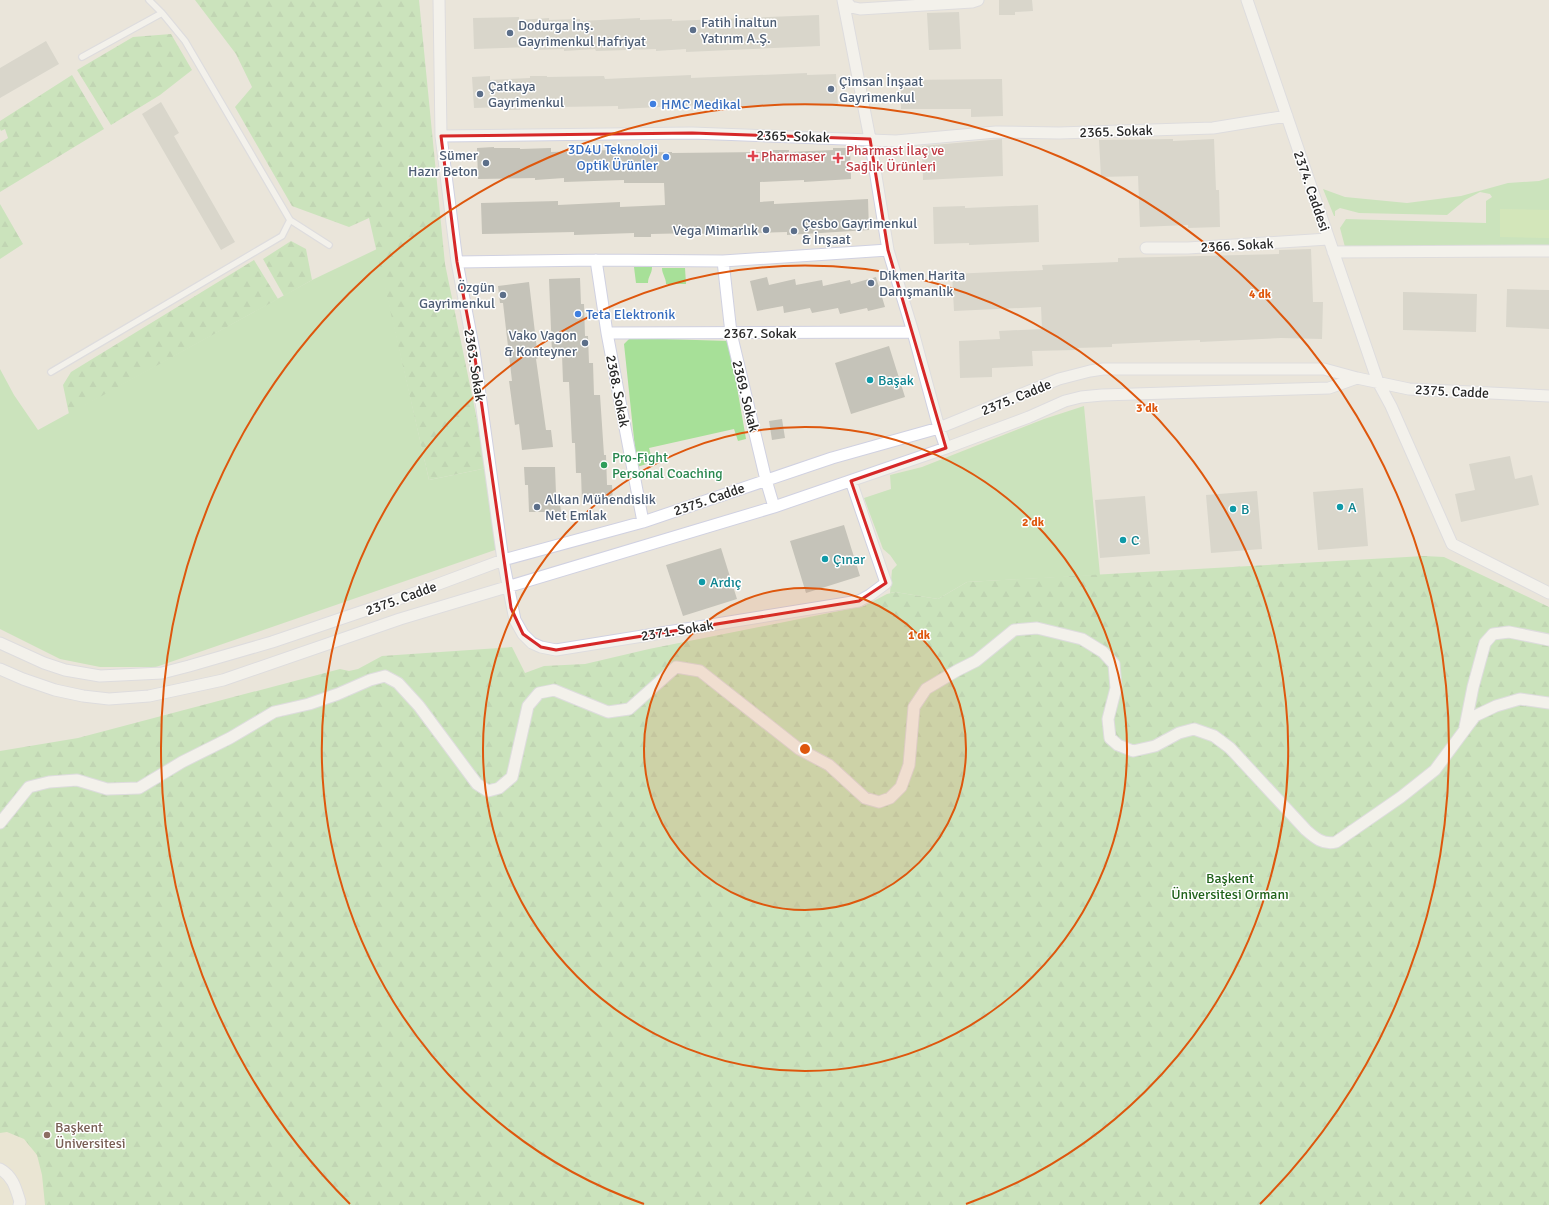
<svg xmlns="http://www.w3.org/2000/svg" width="1549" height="1205" font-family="Signika,sans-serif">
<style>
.education{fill:#ece5ca}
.grass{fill:#a7e098}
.forest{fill:url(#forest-firs)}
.pitch{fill:#b9e793}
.building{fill:#c5c3b9}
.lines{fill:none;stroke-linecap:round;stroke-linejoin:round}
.lane-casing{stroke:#d0d1e1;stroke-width:8}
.street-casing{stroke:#d0d1e1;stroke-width:13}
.lane{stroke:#fff;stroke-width:5.5}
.street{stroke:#fff;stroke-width:11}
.marked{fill:none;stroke:#d62828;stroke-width:3;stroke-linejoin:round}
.ring{fill:none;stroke:#de570d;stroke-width:2}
.service-dot{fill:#5c6f8a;stroke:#fff;stroke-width:1.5}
.shop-dot{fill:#3f7fe0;stroke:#fff;stroke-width:1.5}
.health-dot{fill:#e0444e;stroke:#fff;stroke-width:1.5}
.culture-dot{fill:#0f9aa8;stroke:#fff;stroke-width:1.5}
.leisure-dot{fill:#2e9e5b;stroke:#fff;stroke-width:1.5}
.education-dot{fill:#8d6e63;stroke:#fff;stroke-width:1.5}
.labels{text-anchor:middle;stroke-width:3;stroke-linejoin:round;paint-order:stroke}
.service-label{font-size:14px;fill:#4e5e75;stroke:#fff;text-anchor:start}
.shop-label{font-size:14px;fill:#366cbe;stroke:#fff;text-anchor:start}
.street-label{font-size:14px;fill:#282828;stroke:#fff}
.health-label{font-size:14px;fill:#be3a42;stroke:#fff;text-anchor:start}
.culture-label{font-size:14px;fill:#0d838f;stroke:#fff;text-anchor:start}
.leisure-label{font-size:14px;fill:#27864d;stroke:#fff;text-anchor:start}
.park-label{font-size:14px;fill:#21621b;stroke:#fff}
.education-label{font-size:14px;fill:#785e54;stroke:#fff;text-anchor:start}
.centre{fill:#de570d;stroke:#fff;stroke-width:2}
.ring-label{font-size:12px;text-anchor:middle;font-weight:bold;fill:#de570d;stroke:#fff;stroke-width:3;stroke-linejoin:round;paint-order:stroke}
</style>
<defs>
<pattern id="forest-firs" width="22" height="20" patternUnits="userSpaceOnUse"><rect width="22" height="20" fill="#a7e098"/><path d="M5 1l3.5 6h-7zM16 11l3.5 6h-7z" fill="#90c083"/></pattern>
</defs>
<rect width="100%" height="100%" fill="#eae5da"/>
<!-- education -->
<path class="education" d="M0,1040L151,1205H0Z"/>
<!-- grass -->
<path class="grass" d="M1549,178V247H1345L1340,228L1346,219L1486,223V201L1492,197L1490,194L1480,192L1465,200L1447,215L1359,213L1340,208L1335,211V216H1334L1323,189L1345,197L1407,203L1461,196L1508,183L1539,181Z
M377,249L429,480L487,468L502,540L495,550L156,667H100L60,659L0,629V369L14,395L38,430L312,280Z
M634,267H652C652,274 648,276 648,283H636Z
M662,268H685L686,284H666C666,278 662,274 662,268Z
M630,338L729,341L746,439L738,441L734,429L649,448L653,462L637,467L624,344Z
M1084,406L1100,575L967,582L938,599L895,592L890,593L892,570L897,565L890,555L883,549L864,498L891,489L890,475L922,467L1044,419Z"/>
<!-- forest -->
<path class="forest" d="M195,0H419L445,264L487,468L429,480L369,218L349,227L292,206L235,107L252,87L236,54Z
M171,34L192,70L160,95L111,125L77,70L133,37Z
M72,75L104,129L0,192V143L8,138L5,129L1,131L0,129V121Z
M0,204L23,244L0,259Z
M291,241L306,249L312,280L284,296L263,259Z
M254,260L278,299L69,414L63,385L71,372Z
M1424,556L1444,557L1549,607V1205H45L42,1175L37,1155L24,1139L7,1132L0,1133V751L78,738L340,669L349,671L358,669L382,656L512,647L525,673L544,666L585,664L649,649L864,606L887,594L895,592L938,599L967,582Z"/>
<!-- pitch -->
<path class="pitch" d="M1500,209L1549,210V238L1500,237Z"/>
<!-- building -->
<path class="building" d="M999,0H1032L1033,11L1015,12V15H999Z
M959,12L961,49L929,50L927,13Z
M819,15L820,46L686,52V49L656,51V49L596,51L595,49L564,51V49L533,50V47L474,49L473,18L519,17V20L549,18V20L580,19V21L640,18V20L672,19V21Z
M46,41L59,64L0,98V68Z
M807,73V75L836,74L838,105L820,106V104L702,108V105L618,109V106L559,107V106L520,108V110H502V107L474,108L472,77L490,76V80L530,78V76H547V77L604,76L605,79L691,75V78Z
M1002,79L1003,116L971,117V109H901V80Z
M161,102L179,133L174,136L235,242L221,250L142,114Z
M1002,139L1003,176L923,180L922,146Z
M1173,139V141L1214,139L1216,190H1219L1220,227L1188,228V225L1140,227L1138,176L1101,177L1099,140Z
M494,147V148H520V149L551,148V152L612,150V153L672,152V153L772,152V150H789V152L833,150V148H850L851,179L804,182V180L760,182V202L774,201V204L868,199L869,230L787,235V232L727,234V233L697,234V233L651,234V237H634V233L574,235V232L482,234L481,203L558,201V205L620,202V207L665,205L664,183H624V180L564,182V178L535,180V178L478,179L477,148Z
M1038,205L1039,242L969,245V243L934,244L933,207L965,206V208Z
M1311,249L1313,302H1323L1322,339L1281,338L1200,342V340L1112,344V347L1075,348V350L1032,351L1033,366L992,368V377L960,378L959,341L1000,339L999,331L1042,329L1041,307L954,311L952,274L1043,270L1042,265L1118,262V258L1279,254V250Z
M767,277L769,285L795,279L796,285L822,280L823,286L850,280L851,284L876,277L885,307L868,311L867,308L840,314L838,308L812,313L810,308L784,313L783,306L757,311L750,281Z
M580,278L581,304H584L585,336H588L589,363H593L594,395H600L604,455H606L607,485H612L613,502L582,503L581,473H576L575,443H572L569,382H563L562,354H552L549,279Z
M529,282L538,358L536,359L546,430H551L553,447L522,450L519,424L515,425L509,381H512L503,303H500L498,286Z
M1507,289L1549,290V329L1506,327Z
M1403,292L1477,294L1476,332L1403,330Z
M889,346L905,397L851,414L835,363Z
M782,419L785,438L772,440L769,421Z
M1510,456L1515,479L1532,475L1539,505L1461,522L1455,494L1475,490L1469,464Z
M524,467H555L556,494H559L561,512H529L528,485H525Z
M1363,488L1368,546L1318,550L1313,492Z
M1257,491L1262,549L1211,553L1206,495Z
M1145,496L1150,554L1100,558L1095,500Z
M844,525L860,576L806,593L790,541Z
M721,548L737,599L683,616L666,565Z"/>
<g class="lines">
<defs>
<path id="lane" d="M149,0L162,13L185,41L290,220L329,245
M82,57L162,13
M51,372L282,236L290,220"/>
<path id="street" d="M439,0L441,136L457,262L474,351L503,560L515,620L523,634L532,643L541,647L556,650L859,601L870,595L886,583L851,481
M843,0L870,139L888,250L913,332L939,428L946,448
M845,0L851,7L860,9L972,2L978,0
M1247,0L1378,382L1391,406L1452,544L1549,593
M441,136L692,133L896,141L996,132L1059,133L1213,128L1287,116
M1146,248H1188L1328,239
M1333,252L1549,251
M596,260L607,333L643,522
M723,261L731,333L766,480L774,507
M457,262L596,260L723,261L888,250
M607,333L913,332
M0,643L44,663L65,670L100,676L162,673L189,666L272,642L393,601L503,560L643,522L832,458L939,428L1059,379L1090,371L1103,369H1324L1357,378L1409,389L1549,396
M0,669L23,679L55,690L83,696L109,699L149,696L223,680L400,619L774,507L946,448L1029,417L1065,401L1081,397L1102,395L1329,388L1357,378
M1465,727L1473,687L1485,643L1493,634L1509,632L1549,640
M0,823L29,787L49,782L77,780L107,789L139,788L182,762L230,738L274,712L309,704L338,694L370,680L385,676L398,683L419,706L477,784L488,791L499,788L512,777L528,706L539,693L554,690L608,712L629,709L676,667L700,671L799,749L829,765L865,798L879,802L890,798L901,787L909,765L914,707L926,689L958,670L976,661L1014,630L1037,628L1082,639L1103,652L1114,664L1116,688L1108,719L1110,738L1118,745L1133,751L1155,746L1179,733L1194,729L1214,736L1230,748L1306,830C1315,838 1323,845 1336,842L1401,797L1435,770L1475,716L1496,706L1520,699L1549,703
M0,1169C13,1176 16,1189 20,1202L19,1205"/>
</defs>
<!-- lane casing -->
<use href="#lane" class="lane-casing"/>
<!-- street casing -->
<use href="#street" class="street-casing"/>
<!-- lane -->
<use href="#lane" class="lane"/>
<!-- street -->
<use href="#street" class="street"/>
</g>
<!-- marked area -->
<path d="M0 0H1549V1205H0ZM692,133L870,139L888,250L946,448L851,481L886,583L859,601L556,650L541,647L523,634L511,608L474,351L457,262L441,136Z" fill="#eae5da" fill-opacity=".55" fill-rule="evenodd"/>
<path class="marked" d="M692,133L870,139L888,250L946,448L851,481L886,583L859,601L556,650L541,647L523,634L511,608L474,351L457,262L441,136Z"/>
<!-- distance rings -->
<circle cx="805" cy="749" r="161" fill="#de570d" fill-opacity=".12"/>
<g class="ring">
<circle cx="805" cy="749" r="161"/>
<circle cx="805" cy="749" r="322"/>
<path d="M644 1204A483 483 0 1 1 966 1204"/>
<path d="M350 1204A644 644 0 1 1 1260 1204"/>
</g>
<!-- markers -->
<g class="service-dot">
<circle cx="693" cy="30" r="4"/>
<circle cx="510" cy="33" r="4"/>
<circle cx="831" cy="89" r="4"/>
<circle cx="480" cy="94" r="4"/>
<circle cx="486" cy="163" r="4"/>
<circle cx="766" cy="230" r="4"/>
<circle cx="794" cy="231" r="4"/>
<circle cx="871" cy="283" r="4"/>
<circle cx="503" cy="295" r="4"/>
<circle cx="585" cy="343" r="4"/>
<circle cx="537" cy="507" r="4"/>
</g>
<g class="shop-dot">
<circle cx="653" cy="104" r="4"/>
<circle cx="666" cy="157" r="4"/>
<circle cx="578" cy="314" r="4"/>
</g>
<g class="health-dot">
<path d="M751 150h4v4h4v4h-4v4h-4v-4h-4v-4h4z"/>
<path d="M836 152h4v4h4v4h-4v4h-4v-4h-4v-4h4z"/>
</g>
<g class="culture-dot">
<circle cx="870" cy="380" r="4"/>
<circle cx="1340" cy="507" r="4"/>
<circle cx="1233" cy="509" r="4"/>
<circle cx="1123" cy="540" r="4"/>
<circle cx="825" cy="559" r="4"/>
<circle cx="702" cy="582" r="4"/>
</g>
<circle class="leisure-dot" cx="604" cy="465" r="4"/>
<circle class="education-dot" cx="47" cy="1135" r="4"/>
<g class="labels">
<!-- service labels -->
<g class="service-label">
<text x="701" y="27">Fatih İnaltun<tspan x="701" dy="16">Yatırım A.Ş.</tspan></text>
<text x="518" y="30">Dodurga İnş.<tspan x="518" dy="16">Gayrimenkul Hafriyat</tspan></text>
<text x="839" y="86">Çimsan İnşaat<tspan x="839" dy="16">Gayrimenkul</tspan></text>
<text x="488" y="91">Çatkaya<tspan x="488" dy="16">Gayrimenkul</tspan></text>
<text x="478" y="160" text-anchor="end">Sümer<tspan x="478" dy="16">Hazır Beton</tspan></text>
<text x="802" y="228">Çesbo Gayrimenkul<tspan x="802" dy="16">&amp; İnşaat</tspan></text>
<text x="758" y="235" text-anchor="end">Vega Mimarlık</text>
<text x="879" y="280">Dikmen Harita<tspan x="879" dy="16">Danışmanlık</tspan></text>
<text x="495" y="292" text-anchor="end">Özgün<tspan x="495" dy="16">Gayrimenkul</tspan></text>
<text x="577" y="340" text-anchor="end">Vako Vagon<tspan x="577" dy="16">&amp; Konteyner</tspan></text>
<text x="545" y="504">Alkan Mühendislik<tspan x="545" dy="16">Net Emlak</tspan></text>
</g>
<!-- shop labels -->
<g class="shop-label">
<text x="661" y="109">HMC Medikal</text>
<text x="658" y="154" text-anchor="end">3D4U Teknoloji<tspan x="658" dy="16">Optik Ürünler</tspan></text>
<text x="586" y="319">Teta Elektronik</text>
</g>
<!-- street labels -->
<g class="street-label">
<text transform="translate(1116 131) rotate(-2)" y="5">2365. Sokak</text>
<text transform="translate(793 136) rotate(2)" y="5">2365. Sokak</text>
<text transform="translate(1312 191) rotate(71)" y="5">2374. Caddesi</text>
<text transform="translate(1237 245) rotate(-3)" y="5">2366. Sokak</text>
<text x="760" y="338">2367. Sokak</text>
<text transform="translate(475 365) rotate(81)" y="5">2363. Sokak</text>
<text transform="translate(618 391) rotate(79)" y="5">2368. Sokak</text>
<text transform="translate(1452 391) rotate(3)" y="5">2375. Cadde</text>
<text transform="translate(746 396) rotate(76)" y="5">2369. Sokak</text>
<text transform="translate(1016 397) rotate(-22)" y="5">2375. Cadde</text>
<text transform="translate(709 499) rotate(-19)" y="5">2375. Cadde</text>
<text transform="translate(401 598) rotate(-20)" y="5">2375. Cadde</text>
<text transform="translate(677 630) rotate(-9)" y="5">2371. Sokak</text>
</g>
<!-- health labels -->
<g class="health-label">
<text x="846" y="155">Pharmast İlaç ve<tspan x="846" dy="16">Sağlık Ürünleri</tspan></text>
<text x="761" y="161">Pharmaser</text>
</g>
<!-- culture labels -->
<g class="culture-label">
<text x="878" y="385">Başak</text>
<text x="1348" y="512">A</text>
<text x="1241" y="514">B</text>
<text x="1131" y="545">C</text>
<text x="833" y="564">Çınar</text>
<text x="710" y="587">Ardıç</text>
</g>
<!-- leisure labels -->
<g class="leisure-label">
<text x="612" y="462">Pro-Fight<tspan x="612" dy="16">Personal Coaching</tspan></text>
</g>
<!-- park labels -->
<g class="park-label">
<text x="1230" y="883">Başkent<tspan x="1230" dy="16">Üniversitesi Ormanı</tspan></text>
</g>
<!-- education labels -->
<g class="education-label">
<text x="55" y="1132">Başkent<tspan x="55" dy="16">Üniversitesi</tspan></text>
</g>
</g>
<circle cx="805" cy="749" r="6" class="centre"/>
<g class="ring-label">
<text x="1260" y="298">4 dk</text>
<text x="1147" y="412">3 dk</text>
<text x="1033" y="526">2 dk</text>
<text x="919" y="639">1 dk</text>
</g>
</svg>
